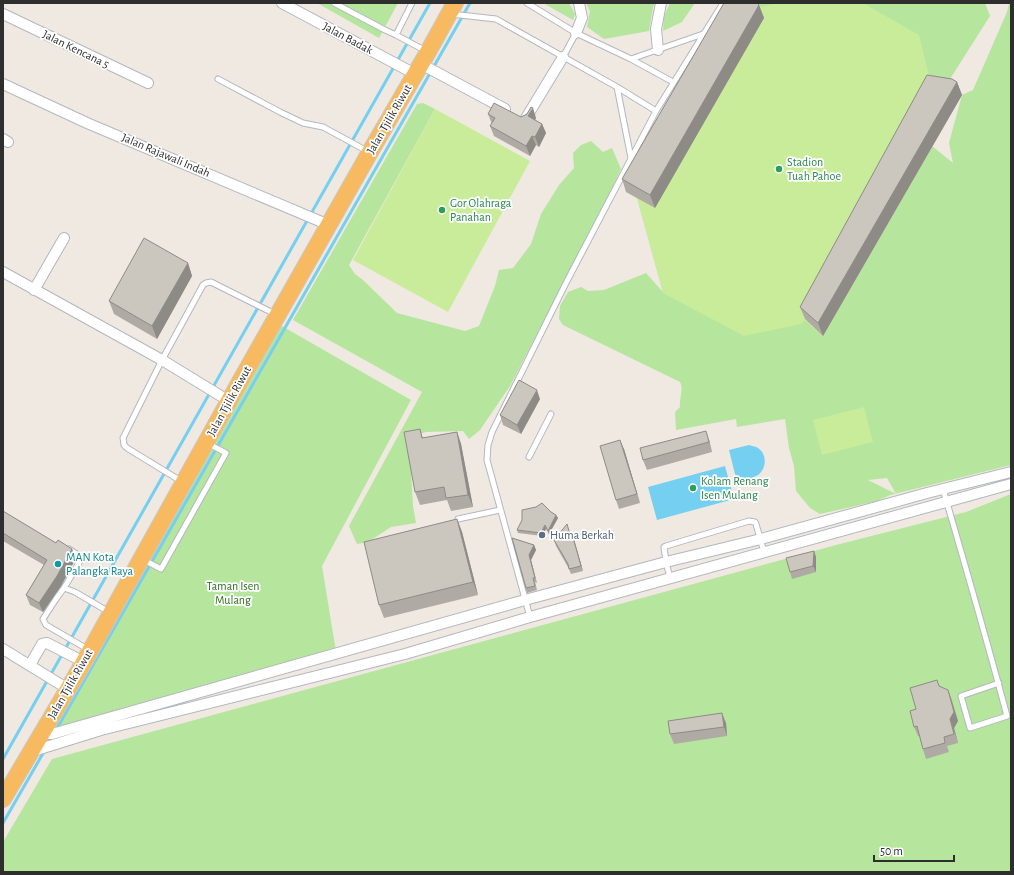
<svg xmlns="http://www.w3.org/2000/svg" width="1014" height="875" font-family="'Alegreya Sans',sans-serif">
<style>
.green{fill:#b6e59e;fill-rule:evenodd}
.pitch{fill:#c9ec9a}
.water{fill:#75cff0}
.lines{fill:none;stroke-linecap:round;stroke-linejoin:round}
.stream{stroke:#75cff0;stroke-width:3}
.service-casing{stroke:#b4b7c1;stroke-width:7}
.minor-casing{stroke:#b4b7c1;stroke-width:12}
.trunk-casing{stroke:#c9c9c9;stroke-width:18}
.service{stroke:#fff;stroke-width:5}
.minor{stroke:#fff;stroke-width:10}
.trunk{stroke:#f8ba60;stroke-width:16}
.wall{fill:#afaba4}
.shaded-wall{fill:#8e8b86}
.building{fill:#cbc7bf;stroke:#8e8b86}
.leisure-dot{fill:#2e9e5b;stroke:#fff;stroke-width:1.5}
.service-dot{fill:#5c6f8a;stroke:#fff;stroke-width:1.5}
.culture-dot{fill:#0f9aa8;stroke:#fff;stroke-width:1.5}
.labels{text-anchor:middle;stroke-width:3.5;stroke-linejoin:round;paint-order:stroke}
.street-label{font-size:12px;fill:#2e2e2e;stroke:#fff}
.leisure-label{font-size:12px;fill:#27864d;stroke:#fff;text-anchor:start}
.service-label{font-size:12px;fill:#4e5e75;stroke:#fff;text-anchor:start}
.culture-label{font-size:12px;fill:#0d838f;stroke:#fff;text-anchor:start}
.park-label{font-size:12px;fill:#2c6e1b;stroke:#fff}
</style>
<rect width="100%" height="100%" fill="#efe9e1"/>
<!-- green -->
<path class="green" d="M317,3H398L379,38Z
M543,3H569L575,14L573,20Z
M586,3H655L653,7L649,31L604,39L587,27L590,11Z
M670,3H695L682,22L663,31L664,16Z
M744,3H985L990,16L943,90L805,320L823,336L932,146L953,163L949,143L962,95L973,90L1007,12L1009,3H1011V465L890,495L877,501L820,514L810,508L796,491L794,466L789,448L785,419L737,427L736,419L676,430L675,412L680,407C679,398 684,389 680,382L563,325L559,319L560,306L568,292L581,287L588,291L604,290L646,273L663,292L637,198ZM887,478L896,494L868,480Z
M423,103L435,109L349,265L355,274L363,280L397,313L465,331L479,326L495,286L499,270L513,268L531,244L541,214L559,185L574,168L573,153L581,145L591,141L603,152L612,148L621,169L609,195L510,386L480,430L469,439L463,431L426,432L409,437L413,506L416,523L391,527L368,542L357,544L349,526L422,392L293,320L417,104Z
M280,325L411,400L322,566L337,658L38,745Z
M1011,494V872H3V842L52,759L836,545L966,512Z"/>
<!-- pitch -->
<path class="pitch" d="M778,3H863L919,35L932,88L962,95L823,336L805,320L801,324L744,336L663,293L637,198L626,192L753,9Z
M435,109L530,161L448,312L353,260Z
M864,407L873,442L822,455L813,420Z"/>
<!-- water -->
<path class="water" d="M749,445C751,446 755,446 758,448C767,454 767,468 758,475C752,479 744,480 737,482L729,450Z
M725,466L734,499L657,520L648,487Z"/>
<g class="lines">
<!-- stream -->
<path class="stream" d="M56,730L470,3
M3,759L430,3
M3,823L45,750"/>
<defs>
<path id="service" d="M334,3L385,30L396,35L412,3
M527,3L576,33L631,59L673,82
M451,14L496,19L617,87L656,111
M396,35L426,51
M563,57L576,33
M631,59L703,34
M218,79L280,112L303,123L323,127L369,152
M617,87L631,158
M529,457L551,414
M181,481L127,448L124,445L123,438L162,360L203,285L206,283L211,282L275,314
M943,489C965,565 987,640 1007,716L970,728L961,696L999,683
M458,519L500,510
M144,560L161,569L226,453L207,443
M670,578L666,562L664,547L666,546L749,521L755,522L756,524L764,552
M64,588L80,561L78,555L69,549
M530,617L487,460L488,445L492,432L566,283L656,111L723,3
M89,650L46,625L43,619L56,599L64,588L75,592L109,612"/>
<path id="minor" d="M282,3L415,74
M3,14L148,83
M576,33L582,18L579,3
M658,50L656,29L661,3
M421,64L505,109
M3,84L87,123L329,225
M526,118L563,57
M3,139L8,142
M3,272L162,360L229,401
M34,290L64,238
M3,649L68,689
M30,665L42,644L47,643L84,662
M42,731L48,734H52L525,600L666,562L761,539L927,493L1011,472
M30,752L101,730L405,654L530,617L1011,484"/>
<path id="trunk" d="M3,799L84,662L229,401L370,152L428,52L455,3"/>
</defs>
<!-- service casing -->
<use href="#service" class="service-casing"/>
<!-- minor casing -->
<use href="#minor" class="minor-casing"/>
<!-- trunk casing -->
<use href="#trunk" class="trunk-casing"/>
<!-- service -->
<use href="#service" class="service"/>
<!-- minor -->
<use href="#minor" class="minor"/>
<!-- trunk -->
<use href="#trunk" class="trunk"/>
</g>
<!-- wall -->
<path class="wall" d="M759,5L764,18L655,208L626,192L622,179Z
M957,82L962,95L823,336L805,319L800,307Z
M488,114L536,118L535,120L542,124L546,133L539,147L536,145L530,156L494,136L490,126L492,124Z
M188,263L192,276L157,339L114,314L109,301Z
M540,399L521,434L503,425L500,415Z
M420,429L423,438L457,432L461,444L473,507L451,511L447,500L420,505L415,492Z
M709,440L712,452L647,470L643,460Z
M624,449L640,503L619,509L616,500Z
M3,512L56,543L72,549L76,558L61,586L43,612L30,605L26,595L44,565L3,541Z
M551,512L556,515L558,518L549,534L546,529L542,536L518,533L517,530Z
M457,519L462,532L478,595L384,618L379,605Z
M572,534L583,571L571,574L569,569L556,546L554,540Z
M512,538L534,545L536,550L531,560L537,583L535,582L537,590L527,593Z
M814,551L816,557V572L792,579L790,572Z
M937,680L939,686L948,690L952,700L958,721L954,728L958,743L947,746L949,752L926,759L919,736H918L914,727L916,709Z
M726,723L727,736L674,744L670,734Z"/>
<!-- shaded-wall -->
<path class="shaded-wall" d="M759,5L764,18L655,208L650,195Z
M957,82L962,95L823,336L818,323Z
M533,108L536,118L532,126L528,116Z
M542,124L546,133L539,147L535,137Z
M532,136L536,145L530,156L526,146Z
M188,263L192,276L157,339L152,326Z
M537,390L540,399L521,434L517,425Z
M706,431L709,440L712,452L709,442Z
M457,432L461,444L473,507L468,495Z
M620,440L624,449L640,503L637,494Z
M556,515L558,518L549,534L548,531Z
M457,519L462,532L478,595L473,582Z
M545,525L546,529L542,536L541,533Z
M572,534L574,539L583,571L581,566Z
M534,545L536,550L531,560L537,583L529,555Z
M72,549L76,558L61,586L43,612L39,603Z
M814,551L816,557V572L813,566Z
M948,690L958,721L954,728L958,743L950,719Z
M722,713L726,723L727,736L724,727Z"/>
<!-- building -->
<path class="building" d="M724,3H757L759,5L650,195L622,179Z
M927,75L952,79L957,82L818,323L800,307Z
M494,103L521,117L527,114L531,107L533,108L528,116L542,124L535,137L532,136L526,146L490,126L495,118L488,114Z
M144,238L188,263L152,326L109,301Z
M519,380L537,390L517,425L500,415Z
M420,429L422,438L457,432L468,495L446,498L444,487L415,492L404,432Z
M706,431L709,442L643,460L640,448Z
M620,440L637,494L616,500L600,446Z
M542,503L551,512L556,515L548,531L545,525L541,533L517,530L522,520V510L536,507Z
M3,511L56,543L58,540L72,549L57,576L39,603L26,595L47,560L3,533Z
M457,519L473,582L379,605L364,542Z
M567,524L570,534H572L581,566L569,569L568,564L554,540Z
M512,538L534,545L529,555L535,578H533L535,586L526,588Z
M814,551L813,566L790,572L786,558Z
M937,680L939,686L948,690L954,712L950,719L954,734L944,737L945,743L923,749L917,726L914,727L910,711L916,709L910,688Z
M722,713L724,727L670,734L668,721Z"/>
<!-- markers -->
<g class="leisure-dot">
<circle cx="779" cy="169" r="4"/>
<circle cx="442" cy="210" r="4"/>
<circle cx="693" cy="488" r="4"/>
</g>
<circle class="service-dot" cx="542" cy="535" r="4"/>
<circle class="culture-dot" cx="58" cy="564" r="4"/>
<g class="labels">
<!-- street labels -->
<g class="street-label">
<text transform="translate(348 38) rotate(28)" y="4">Jalan Badak</text>
<text transform="translate(76 49) rotate(26)" y="4">Jalan Kencana 5</text>
<text transform="translate(389 119) rotate(-60)" y="4">Jalan Tjilik Riwut</text>
<text transform="translate(166 155) rotate(23)" y="4">Jalan Rajawali Indah</text>
<text transform="translate(229 401) rotate(-61)" y="4">Jalan Tjilik Riwut</text>
<text transform="translate(70 684) rotate(-60)" y="4">Jalan Tjilik Riwut</text>
</g>
<!-- leisure labels -->
<g class="leisure-label">
<text x="787" y="166">Stadion<tspan x="787" dy="14">Tuah Pahoe</tspan></text>
<text x="450" y="207">Gor Olahraga<tspan x="450" dy="14">Panahan</tspan></text>
<text x="701" y="485">Kolam Renang<tspan x="701" dy="14">Isen Mulang</tspan></text>
</g>
<!-- service labels -->
<g class="service-label">
<text x="550" y="539">Huma Berkah</text>
</g>
<!-- culture labels -->
<g class="culture-label">
<text x="66" y="561">MAN Kota<tspan x="66" dy="14">Palangka Raya</tspan></text>
</g>
<!-- park labels -->
<g class="park-label">
<text x="233" y="590">Taman Isen<tspan x="233" dy="14">Mulang</tspan></text>
</g>
</g>
<!-- border -->
<rect width="1014" height="875" fill="none" stroke="#2e2e2e" stroke-width="8"/>
<!-- scale -->
<path d="M874 855v6h80v-6" fill="none" stroke="#2e2e2e" stroke-width="2"/>
<text x="880" y="855" font-size="12" fill="#2e2e2e" stroke="#ffffff" stroke-width="3" paint-order="stroke">50 m</text>
</svg>
